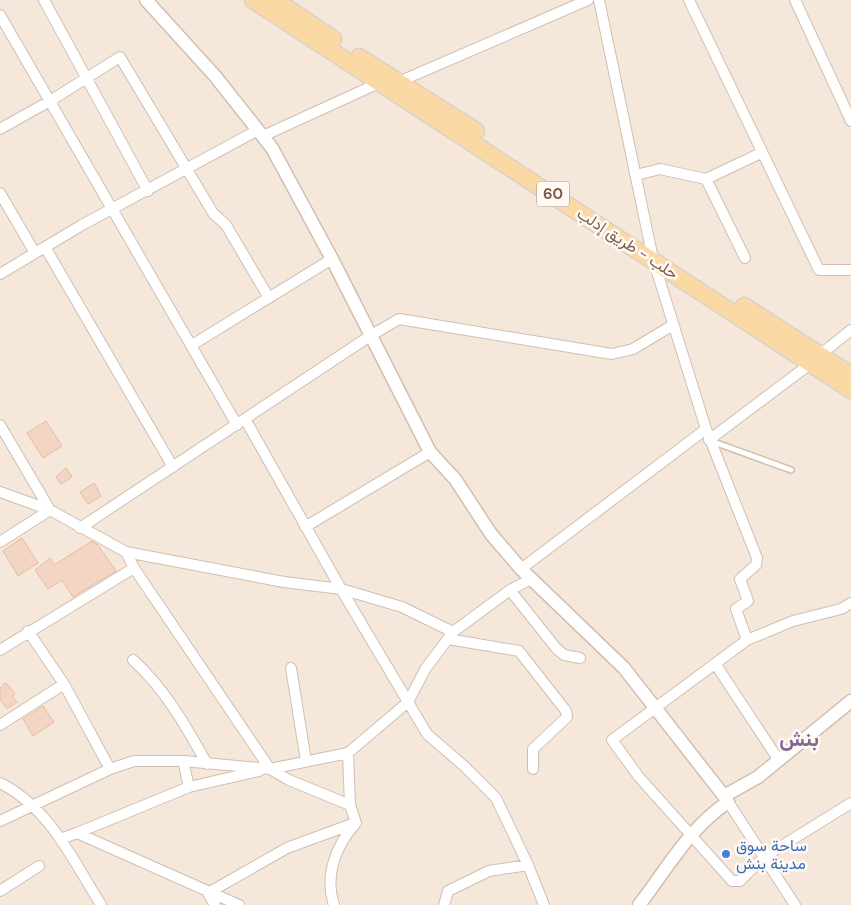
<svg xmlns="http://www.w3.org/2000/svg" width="851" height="905" font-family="'DM Sans',Vazirmatn,sans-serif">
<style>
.residential{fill:#f5e8da}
.building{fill:#f3d5c3;stroke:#e6bba3}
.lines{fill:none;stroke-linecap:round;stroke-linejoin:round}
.service-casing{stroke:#d1beb0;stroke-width:8}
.minor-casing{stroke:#d1beb0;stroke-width:12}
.tertiary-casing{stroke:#d1beb0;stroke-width:15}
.primary-casing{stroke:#dad1cd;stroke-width:19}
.service{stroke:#fff;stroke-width:5}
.minor{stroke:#fff;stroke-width:10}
.tertiary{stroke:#fff;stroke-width:12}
.primary{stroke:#fbd9a5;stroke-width:16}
.shop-dot{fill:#3f7fe0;stroke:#fffaf3;stroke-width:2}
.labels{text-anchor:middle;stroke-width:5;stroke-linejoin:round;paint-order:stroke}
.shield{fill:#fffaf3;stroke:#a28b7f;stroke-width:1}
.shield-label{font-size:15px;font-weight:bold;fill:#7a5c4d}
.street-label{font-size:16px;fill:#7a5c4d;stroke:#fffaf3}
.shop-label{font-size:16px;fill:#366cbe;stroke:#fffaf3;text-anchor:start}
.district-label{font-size:21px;font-weight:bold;fill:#846695;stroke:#fffaf3}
</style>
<rect width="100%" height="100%" fill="#fdf6ec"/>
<!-- residential -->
<path class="residential" d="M0,0H851V905H0Z"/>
<!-- building -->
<path class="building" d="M46,421L62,446L43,458L27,433Z
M66,468L72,477L61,484L56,477Z
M94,483L101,496L88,504L80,492Z
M22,538L38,563L18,576L3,551Z
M92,541L98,545L116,571L73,597L62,580L48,589L35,570L50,558L54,565Z
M6,683L15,694L12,696L17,702L7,709L0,699V688Z
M43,706L54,722L33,736L23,719Z"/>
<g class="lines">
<defs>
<path id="service" d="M711,441L791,470"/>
<path id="minor" d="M44,0L148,191
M689,0L819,270H851
M795,0L851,121
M0,15L237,425
M396,83L588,0
M0,129L50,101L120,57L213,213L226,225L269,298
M263,136L379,83
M636,175L660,169L706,179L761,153
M706,179L745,258
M0,193L35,253
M45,247L173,467
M0,274L82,225L258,130
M192,345L332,259
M820,355L851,330
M245,419L341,589L427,734L464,766L496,798L528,865L544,905
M0,425L50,510L0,542
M706,429L757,558L756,565L740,579L748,601L736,609L747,640
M709,440L810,364
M0,492L50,510L126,552L134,568L270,769L348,753L408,702L426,668L453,632L510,590L531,579
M305,527L430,452
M80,528L370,336L399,319L612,354L633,349L673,325
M126,552L284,582L341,589L402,607L453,632
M521,569L706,429L653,259L599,0
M510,590L556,648L564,655L580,658
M851,603L841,609L793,621L747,640L612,740L639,777L732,881H740L764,857L851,803
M28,631L64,684L110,769
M448,639L519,651L566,711L567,717L533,749V769
M0,650L134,568
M133,660C165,689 186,726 207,764
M716,665L778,759
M291,668L306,761
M0,725L64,684
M348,753L350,805
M183,761L189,787
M0,783C49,807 73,860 101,905
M725,797L795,905
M0,821L110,769L134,761H183L270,769L289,780L350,805L356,823C336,845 324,876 334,905
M77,833L189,787L259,771
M60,839L77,833L239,905
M0,891L39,866
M215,905L208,893L287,848L355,823
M444,905L448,891L489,871L528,865"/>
<path id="tertiary" d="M146,0L215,76L272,148L332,259L430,452L455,479L491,534L521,569L624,668L724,796L758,777L851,701
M639,905C667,869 689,828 728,802"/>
<path id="primary" d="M253,0L851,390
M275,0L333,39
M359,57L476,131
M744,306L851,375"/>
</defs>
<!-- service casing -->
<use href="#service" class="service-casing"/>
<!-- minor casing -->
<use href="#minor" class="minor-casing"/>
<!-- tertiary casing -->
<use href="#tertiary" class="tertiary-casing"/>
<!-- primary casing -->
<use href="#primary" class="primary-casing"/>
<!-- service -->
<use href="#service" class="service"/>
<!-- minor -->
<use href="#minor" class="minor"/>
<!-- tertiary -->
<use href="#tertiary" class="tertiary"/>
<!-- primary -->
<use href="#primary" class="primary"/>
</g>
<!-- markers -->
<circle class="shop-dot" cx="726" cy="854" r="5"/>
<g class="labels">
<!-- shield labels -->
<rect class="shield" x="537" y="181.5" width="32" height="25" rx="4"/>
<g class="shield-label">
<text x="553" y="199">60</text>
</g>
<!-- street labels -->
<g class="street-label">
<text transform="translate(628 243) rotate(33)" y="6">حلب - طريق إدلب</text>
</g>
<!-- shop labels -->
<g class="shop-label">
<text x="736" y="851">ساحة سوق<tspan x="736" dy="18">مدينة بنش</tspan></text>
</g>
<!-- district labels -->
<g class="district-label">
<text x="799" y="746">بنش</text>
</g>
</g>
</svg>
